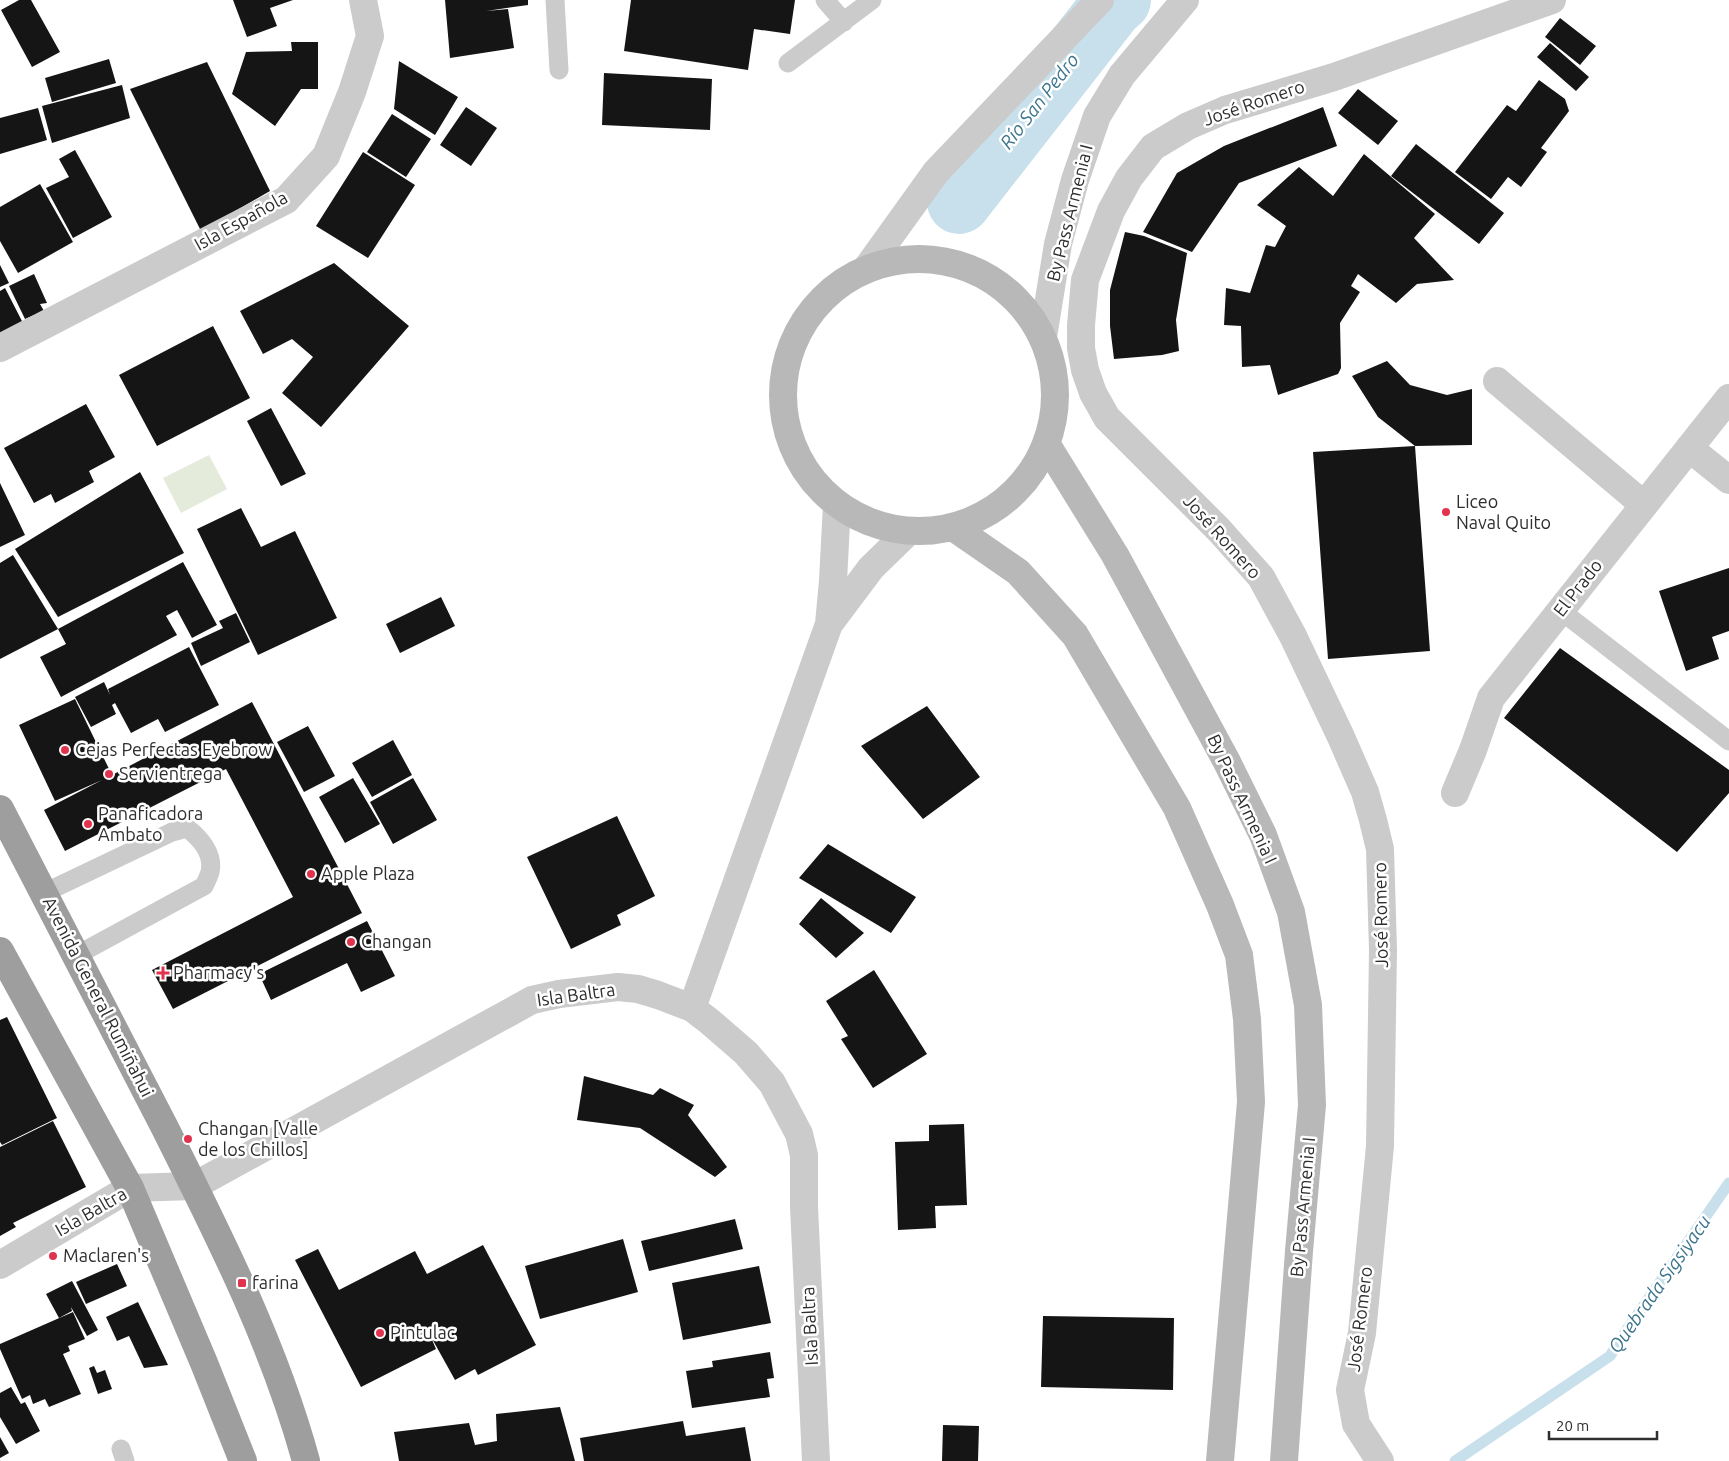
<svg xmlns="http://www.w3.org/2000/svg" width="1729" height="1461" font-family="Ubuntu,sans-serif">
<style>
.green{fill:#e5ebdb}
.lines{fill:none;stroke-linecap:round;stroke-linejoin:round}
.stream{stroke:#c8e0eb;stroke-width:11}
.river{stroke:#c8e0eb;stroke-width:64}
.building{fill:#151515}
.service{stroke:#cbcbcb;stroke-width:19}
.minor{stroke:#cbcbcb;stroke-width:28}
.tertiary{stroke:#cbcbcb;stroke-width:28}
.secondary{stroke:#b8b8b8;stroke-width:28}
.trunk{stroke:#9e9e9e;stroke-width:28}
.poi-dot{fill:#e2334e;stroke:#fff;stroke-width:2}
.labels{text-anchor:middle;stroke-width:5;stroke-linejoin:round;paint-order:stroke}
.street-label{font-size:18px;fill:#2e2e2e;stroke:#fff}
.poi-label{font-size:18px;fill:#2e2e2e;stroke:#fff;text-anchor:start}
.water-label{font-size:19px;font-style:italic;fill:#3d758e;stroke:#fff}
</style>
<rect width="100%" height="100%" fill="#fff"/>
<!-- green -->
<path class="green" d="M209,455L227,489L181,513L163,478Z"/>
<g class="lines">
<!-- stream -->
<path class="stream" d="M1455,1461L1610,1356L1626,1331L1729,1183"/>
<!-- river -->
<path class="river" d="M959,202L1111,7L1119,0"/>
</g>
<!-- building -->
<path class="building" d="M19,0H31L60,52L32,67L1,10Z
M233,0H293L270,8L277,26L247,37Z
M445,0H528V5L486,11L508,9L514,48L450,58Z
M631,0H795L790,34L754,29L748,70L624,51Z
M1560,18L1596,46L1580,65L1545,37Z
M291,42H318V89H301L275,126L232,94L246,52L292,51Z
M1550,43L1589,77L1576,91L1537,57Z
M109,59L116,83L52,102L45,78Z
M399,61L458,97L435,135L394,109Z
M207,62L270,191L201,231L130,89Z
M604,73L712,79L710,130L602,125Z
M1539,80L1565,99L1569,111L1541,148L1547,152L1521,187L1508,177L1491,199L1455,172L1507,105L1516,111Z
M122,85L130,118L52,143L42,106Z
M1358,89L1398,121L1378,145L1338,113Z
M466,107L497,128L471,166L440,145Z
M1323,107L1337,146L1239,183L1192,252L1143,232L1177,173L1224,146Z
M38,108L47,140L0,154V118Z
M392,114L431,139L406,177L367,152Z
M1416,144L1504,213L1479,244L1391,176Z
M75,150L112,217L73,238L46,188L69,177L59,159Z
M363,152L415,185L368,258L316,226Z
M1364,154L1435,214L1414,238L1454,280L1417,284L1396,303L1358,274L1351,286L1360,292L1340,323L1341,368L1338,374L1278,395L1270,365L1242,367L1241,326L1224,325L1226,288L1250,293L1266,245L1275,247L1286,226L1257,205L1299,167L1333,196Z
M40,184L73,242L18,273L0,241V207Z
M1125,232L1144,236L1187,253L1176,320L1179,351L1162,355L1114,359L1110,326V290Z
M334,263L409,326L321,427L282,393L313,357L292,339L263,354L240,311Z
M0,265L9,283L0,287Z
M34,274L47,303L40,304L44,311L25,319L9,286Z
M5,288L24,325L0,336V291Z
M213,326L250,398L157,446L119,375Z
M1387,361L1410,385L1447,395L1472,389V445L1415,446L1378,417L1352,376Z
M86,404L115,457L89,471L94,482L55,503L51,494L34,503L4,448Z
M271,408L306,474L281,486L247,421Z
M1415,446L1430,651L1328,659L1313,452Z
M140,472L184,553L58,617L15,549Z
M0,483L25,535L0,547Z
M241,508L261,547L295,531L337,618L258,655L197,529Z
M13,555L58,629L0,659V563Z
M183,562L217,625L192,638L177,610L166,616L177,635L61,697L40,657L66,644L58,629Z
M1729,568V631L1712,637L1719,659L1686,671L1659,591Z
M441,597L455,626L400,653L386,624Z
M236,613L250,642L201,666L191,643L223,628L219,621Z
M189,647L219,705L165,732L158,719L131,733L115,703L112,705L116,714L91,727L75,697L104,682L110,695L108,689Z
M1560,648L1729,770V793L1677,852L1504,718Z
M75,699L112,775L252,702L362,913L173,1009L152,970L293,897L226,769L65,851L44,810L102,780L55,801L19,725Z
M927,706L980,777L923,819L861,746Z
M308,726L335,776L304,792L277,742Z
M393,740L412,775L372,797L352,763Z
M353,778L380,824L345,843L319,797Z
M413,778L437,820L393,844L370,802Z
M617,816L655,896L617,915L621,925L571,949L527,857Z
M828,844L916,897L891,933L799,878Z
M821,898L864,933L836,958L799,924Z
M367,921L395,976L361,992L347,963L271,1000L259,974Z
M874,970L927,1054L873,1088L841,1039L848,1036L826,1001Z
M7,1017L57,1118L2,1145L0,1142V1020Z
M584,1076L653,1095L660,1088L694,1105L688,1115L727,1167L715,1177L640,1128L577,1120Z
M53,1121L86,1187L13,1223L16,1227L0,1236V1147Z
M964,1124L967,1205L935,1206L936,1228L898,1230L895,1142L929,1141V1125Z
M735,1219L743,1249L649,1271L641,1241Z
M623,1239L638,1292L540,1319L525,1266Z
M483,1245L536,1345L478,1375L475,1369L455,1380L430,1335L436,1349L361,1387L295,1260L318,1249L339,1290L415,1251L427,1274Z
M117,1264L127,1286L86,1304L76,1282Z
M759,1266L771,1323L683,1340L672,1283Z
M72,1281L98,1330L87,1336L71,1307L72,1311L59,1318L46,1294Z
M138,1302L168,1365L144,1368L129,1336L117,1341L106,1317Z
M73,1312L85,1339L68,1346L70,1351L63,1354L81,1394L49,1407L45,1399L33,1404L30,1395L22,1399L0,1349V1344Z
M1043,1316L1174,1318L1173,1390L1041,1387Z
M770,1352L774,1378L767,1379L770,1397L692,1408L686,1371L713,1367L712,1361Z
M94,1366L97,1373L105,1370L112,1389L98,1394L89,1368Z
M11,1387L21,1404L25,1402L40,1431L16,1444L0,1417V1393Z
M560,1407L575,1461H399L394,1432L469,1423L475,1445L497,1441L496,1414Z
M683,1421L686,1436L745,1427L751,1461H584L580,1438Z
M943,1425L979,1426L978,1461H942Z
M0,1437L9,1453L0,1458Z"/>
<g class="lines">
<!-- service -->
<path class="service" d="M555,0L559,70
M825,0L844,22
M788,63L872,0
M1560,610L1729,741
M44,893L172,832L187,828C200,838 214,854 210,872C209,876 206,882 204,886L77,955
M121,1449L125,1461"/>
<!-- minor -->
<path class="minor" d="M0,348L286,200L326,156L352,92L370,36L363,0
M1497,381L1644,505
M1689,448L1729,480
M829,624L871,568L909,531
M1455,793L1473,750L1491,698L1729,398
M692,1008L829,624L833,581L837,504
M0,1265L130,1188L194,1186L532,1000L559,994L618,987L638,989L658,995L692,1008L709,1021L746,1053L772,1083L799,1134L804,1155V1207L816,1461
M1380,1461L1356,1424L1350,1390L1362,1333L1380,1146L1383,950L1380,849L1373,820L1365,792L1341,737L1293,636L1261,577L1219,530L1107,418L1093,393L1085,370L1081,348V325L1085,280L1111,211L1129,178L1153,147L1188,126L1225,110L1334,77L1552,0"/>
<!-- tertiary -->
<path class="tertiary" d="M867,268L936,172L1100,0
M1043,337L1058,244L1075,180L1097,116L1122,75L1185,0"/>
<!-- secondary -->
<path class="secondary" d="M783 395a136 136 0 1 1 272 0a136 136 0 1 1-272 0Z
M1047,445L1115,555L1227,762L1263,835L1291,912L1308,1005L1312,1105L1299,1251L1284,1461
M953,527L1018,572L1075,635L1177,808L1220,905L1239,955L1247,1019L1251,1102L1220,1461"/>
<!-- trunk -->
<path class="trunk" d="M0,809C55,915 110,1021 165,1128C219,1236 274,1344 306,1461
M0,951L130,1188L204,1363L243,1461"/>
</g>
<!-- markers -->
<g class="poi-dot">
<circle cx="1446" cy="512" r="5"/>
<circle cx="65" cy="750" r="5"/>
<circle cx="109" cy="774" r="5"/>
<circle cx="88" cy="824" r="5"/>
<circle cx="311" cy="874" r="5"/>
<circle cx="351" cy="942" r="5"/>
<path d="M160.5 965.5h5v5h5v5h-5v5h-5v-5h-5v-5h5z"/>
<circle cx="188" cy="1139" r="5"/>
<circle cx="53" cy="1256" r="5"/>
<rect x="237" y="1278" width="10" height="10" rx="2.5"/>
<circle cx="380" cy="1333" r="5"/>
</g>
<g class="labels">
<!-- street labels -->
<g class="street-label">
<text transform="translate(1254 103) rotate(-19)" y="6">José Romero</text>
<text transform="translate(1070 213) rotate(-76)" y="6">By Pass Armenia I</text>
<text transform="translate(241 221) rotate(-29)" y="6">Isla Española</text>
<text transform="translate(1222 537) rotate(48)" y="6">José Romero</text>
<text transform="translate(1578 588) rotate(-52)" y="6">El Prado</text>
<text transform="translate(1242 799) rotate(65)" y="6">By Pass Armenia I</text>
<text transform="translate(1381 915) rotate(-91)" y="6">José Romero</text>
<text transform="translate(576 995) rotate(-8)" y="6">Isla Baltra</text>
<text transform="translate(98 997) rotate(63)" y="6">Avenida General Rumiñahui</text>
<text transform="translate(1303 1207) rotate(-85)" y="6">By Pass Armenia I</text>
<text transform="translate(91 1212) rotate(-30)" y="6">Isla Baltra</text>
<text transform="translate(1360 1319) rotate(-83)" y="6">José Romero</text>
<text transform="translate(810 1326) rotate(-93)" y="6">Isla Baltra</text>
</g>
<!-- poi labels -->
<g class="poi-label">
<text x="1456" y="508">Liceo<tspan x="1456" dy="21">Naval Quito</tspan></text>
<text x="75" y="756">Cejas Perfectas Eyebrow</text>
<text x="119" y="780">Servientrega</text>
<text x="98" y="820">Panaficadora<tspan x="98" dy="21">Ambato</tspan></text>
<text x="321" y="880">Apple Plaza</text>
<text x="361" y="948">Changan</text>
<text x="173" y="979">Pharmacy's</text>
<text x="198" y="1135">Changan [Valle<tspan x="198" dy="21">de los Chillos]</tspan></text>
<text x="63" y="1262">Maclaren's</text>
<text x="252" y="1289">farina</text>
<text x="390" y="1339">Pintulac</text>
</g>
<!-- water labels -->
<g class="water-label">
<text transform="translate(1039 101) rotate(-52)" y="7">Río San Pedro</text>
<text transform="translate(1659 1284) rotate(-55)" y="7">Quebrada Sigsiyacu</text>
</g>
</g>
<!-- scale -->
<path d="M1549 1431v8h108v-8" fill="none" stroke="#2e2e2e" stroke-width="2.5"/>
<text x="1556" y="1431" font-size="15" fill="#2e2e2e" stroke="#ffffff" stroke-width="4" paint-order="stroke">20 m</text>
</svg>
